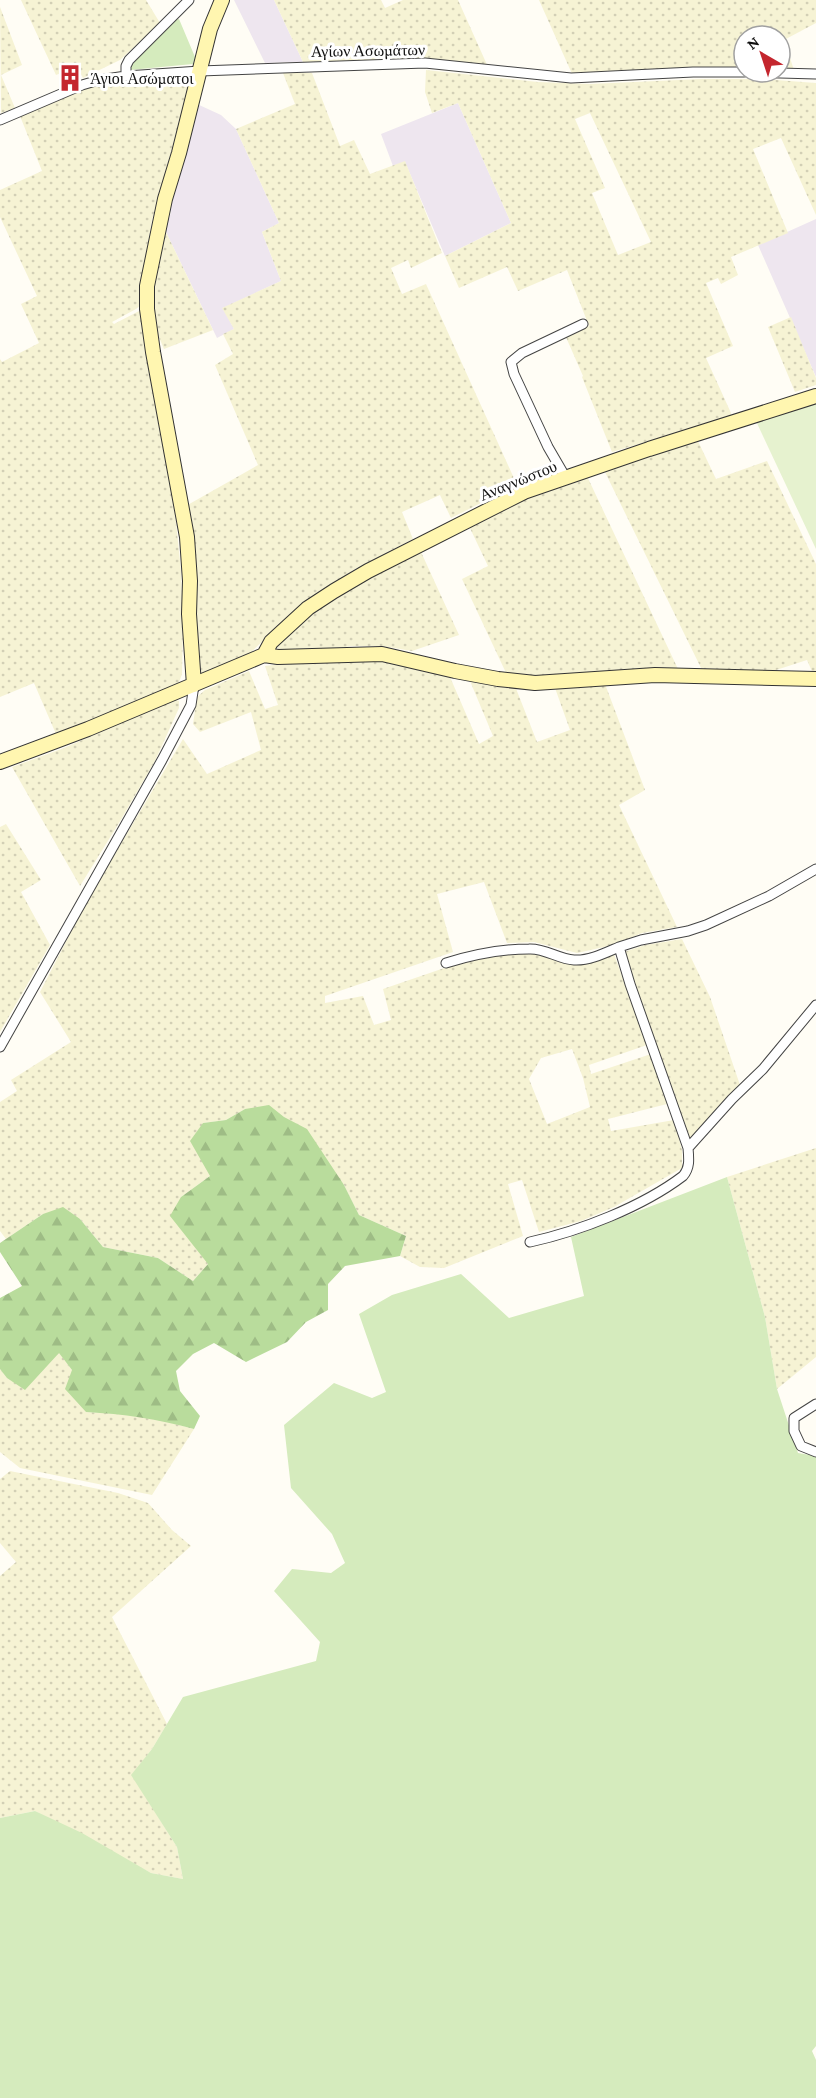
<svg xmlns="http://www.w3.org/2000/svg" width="816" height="2098" font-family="'Crimson Pro',serif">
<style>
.industrial{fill:#eee6ef}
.farmland{fill:url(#farmland-dots);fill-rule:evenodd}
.grass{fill:#d5ebbd}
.forest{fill:url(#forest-firs)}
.pitch{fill:#e6f2cf}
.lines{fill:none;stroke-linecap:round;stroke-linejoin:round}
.street-casing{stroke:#444;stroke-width:11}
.secondary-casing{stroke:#333;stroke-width:16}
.street{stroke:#fff;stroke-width:9}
.secondary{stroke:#fff6b0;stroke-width:14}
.labels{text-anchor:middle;stroke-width:6;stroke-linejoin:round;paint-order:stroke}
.street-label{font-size:16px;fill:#111;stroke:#fff}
.poi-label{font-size:16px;fill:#111;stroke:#fff;text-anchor:start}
</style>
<defs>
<pattern id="farmland-dots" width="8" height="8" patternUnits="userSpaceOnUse" patternTransform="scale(1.5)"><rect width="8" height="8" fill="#f6f3d4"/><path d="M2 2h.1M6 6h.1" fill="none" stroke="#d2cfb5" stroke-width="1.8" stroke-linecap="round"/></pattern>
<pattern id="forest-firs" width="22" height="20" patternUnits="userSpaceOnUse" patternTransform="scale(1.5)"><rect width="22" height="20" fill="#b9dc9c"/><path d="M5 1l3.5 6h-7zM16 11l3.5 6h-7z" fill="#9ebc85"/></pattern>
</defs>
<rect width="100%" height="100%" fill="#fffdf5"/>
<!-- industrial -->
<path class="industrial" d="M234,0H274L303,62L265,63Z
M458,103L511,223L445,256L405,162L393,166L381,134Z
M197,104L221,115L236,129L279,223L262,232L281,281L223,308L234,329L217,338L165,230L171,212L168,208Z
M816,219V377L758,245Z"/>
<!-- farmland -->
<path class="farmland" d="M21,0H146L160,23L120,60L83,78L77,67L56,75Z
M274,0H381L385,8L403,0H458L488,67L428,60L303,62Z
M539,0H816V23L784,40L794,70H780V36H744V69L573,76Z
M0,7L22,65L1,75L15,108L1,113Z
M426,70L538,82L590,84L701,79H763L816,83V215L781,138L753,149L788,233L731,257L738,275L721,284L718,278L706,283L733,346L706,358L731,413L730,417L612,452L582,377L583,376L565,335L589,326L567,270L518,291L507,267L459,288L445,256L511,223L458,103L432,113L425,92ZM590,113L651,242L618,255L592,193L605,188L575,119Z
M283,73H312L340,146L354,140L370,174L405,161L442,253L411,268L408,260L391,268L402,294L426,284L517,485L451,518L440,495L402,512L413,539L355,569L318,593L284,621L248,655L199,676L184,507L258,465L215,365L233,354L223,334L234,329L222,308L281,281L262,232L279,223L236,129L295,104Z
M185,77L189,80L190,84L152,220L142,277L141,305L136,309L112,322L114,324L141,310L160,432L173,493L181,571L183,624L182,674L178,685L56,734L34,683L0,697V359L2,362L39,343L21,304L37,296L0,217V190L42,171L20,116L89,86L108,83Z
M165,230L213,330L164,349L155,328L151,313L154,259Z
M791,317L816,378V385L795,392L768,327Z
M696,437L716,479L767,461L816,564V676H814L807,660L773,671L702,670L603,468Z
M586,474L678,669L545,677L507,675L462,579L488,566L468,524L504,505Z
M421,552L459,635L412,651L382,646H351L319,652H283L275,646L313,613L362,581Z
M382,659L450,677L479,744L493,736L470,681L515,686L537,742L570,730L555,688L605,684L645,790L619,805L677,927L642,933L613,945L577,953L534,942L507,943L484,882L437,894L453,952L325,996V1003L363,996L374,1025L391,1020L383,989L456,964L502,954L540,952L559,959L614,954L647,1045L589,1065L591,1074L651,1054L667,1104L608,1119L611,1131L674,1120L682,1150V1168L614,1207L581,1221L539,1232L522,1180L508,1184L523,1236L444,1268L420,1267L400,1256L406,1236L359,1215L344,1185L245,1109L226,1120L203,1123L210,1176L181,1197L208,1264L193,1281L158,1258L103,1247L80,1219L43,1214L6,1239L0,1231V1102L17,1091L11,1080L71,1042L40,992L87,901L183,739L207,774L261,750L251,712L200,732L193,724L197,697L205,690L249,671L265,709L278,705L265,666L299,662ZM572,1049L583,1078L590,1107L547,1124L529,1079L541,1058Z
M176,700L179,701V708L155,761L119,823L80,886L12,767L64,748L170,701Z
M6,824L41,880L21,892L50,945L0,1032V827Z
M682,939L710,997L740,1085L689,1141L666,1081L624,952L645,945Z
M816,1148V1357L777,1389L765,1317L727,1177Z
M59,1352L72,1370L86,1412L123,1414L165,1421L194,1429L152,1495L20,1468L0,1452V1369L8,1378Z
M10,1471L118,1493L148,1503L172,1530L191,1546L112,1617L167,1724L152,1749L132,1775L177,1847L183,1879L151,1873L35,1811L0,1818V1576L16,1562L0,1543V1479Z"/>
<!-- grass -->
<path class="grass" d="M179,19L195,57L193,64L130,70L131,60L170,21Z
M727,1177L765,1317L777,1389L798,1453L816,1456V2046L812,2051L816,2060V2098H0V1818L35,1811L82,1833L151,1873L183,1879L177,1847L131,1775L152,1749L183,1697L316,1661L320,1642L274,1591L292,1569L331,1573L345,1563L332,1534L291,1488L284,1425L334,1383L372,1398L386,1392L359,1314L392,1295L461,1274L509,1318L584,1296L571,1237Z"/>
<!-- forest -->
<path class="forest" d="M269,1105L284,1117L307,1129L344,1185L359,1215L406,1236L400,1256L345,1266L328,1284V1310L306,1322L287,1342L246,1362L214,1343L193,1354L176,1371L180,1391L200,1416L194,1429C158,1419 123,1414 86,1412L65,1389L72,1370L59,1353L25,1390L7,1378L0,1369V1298L22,1286L0,1252V1243L43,1214L63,1207L80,1219L103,1247L158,1258L193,1281L208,1264L170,1216L181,1197L210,1176L190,1141L203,1123L226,1120L245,1109Z"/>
<!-- pitch -->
<path class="pitch" d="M816,398V549L755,419Z"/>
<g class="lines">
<defs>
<path id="street" d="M749,72L816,74
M126,76V66L129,60L189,0
M0,120L82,85L99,80L126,76L200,71L425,63L571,78L693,72H744
M566,478L548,447L514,374L511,362L522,353L583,324
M446,963C472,955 501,949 529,949C545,948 558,959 574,960C589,961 605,953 619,947
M0,1047L162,760L191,705L194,685
M688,1148L630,984L619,947L641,940L688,931L706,925L769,896L816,869
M530,1242C580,1231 642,1207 683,1176C690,1168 689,1159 688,1148L732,1099L763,1069L816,1005
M816,1404L794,1418V1431L801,1446L816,1452"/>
<path id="secondary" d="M264,655L271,642L308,608L334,591L368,571L524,492L649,449L816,396
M194,685L189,614L190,581L187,537L153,352L147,309V286L165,199L179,153L210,29L222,0
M0,762L88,729L264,655L278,657L382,654L455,671L498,679L535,683L655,675L816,679"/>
</defs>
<!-- street casing -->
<use href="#street" class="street-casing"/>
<!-- secondary casing -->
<use href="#secondary" class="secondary-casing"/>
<!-- street -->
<use href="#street" class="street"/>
<!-- secondary -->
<use href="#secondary" class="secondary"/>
</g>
<!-- icons -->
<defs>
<symbol id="building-bare" viewBox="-9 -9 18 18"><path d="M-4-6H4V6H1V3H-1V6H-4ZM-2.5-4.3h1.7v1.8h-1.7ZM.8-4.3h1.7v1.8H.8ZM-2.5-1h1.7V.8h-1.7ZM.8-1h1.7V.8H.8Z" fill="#c4262e" stroke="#fff" stroke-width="2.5" paint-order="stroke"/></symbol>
</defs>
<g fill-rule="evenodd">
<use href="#building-bare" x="51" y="59" width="38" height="38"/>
</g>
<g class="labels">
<!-- street labels -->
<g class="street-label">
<text transform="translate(368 50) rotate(-1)" y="6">Αγίων Ασωμάτων</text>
<text transform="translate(518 480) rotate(-22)" y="6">Αναγνώστου</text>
</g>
<!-- poi labels -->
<g class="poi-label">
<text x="90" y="84">Άγιοι Ασώματοι</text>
</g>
</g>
<!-- north arrow -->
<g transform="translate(762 54) rotate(321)"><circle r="28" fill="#ffffff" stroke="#a0a0a0" stroke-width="1.5"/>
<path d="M0-4.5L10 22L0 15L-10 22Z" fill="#c4262e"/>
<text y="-9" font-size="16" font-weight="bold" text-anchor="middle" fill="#111111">N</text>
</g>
</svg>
